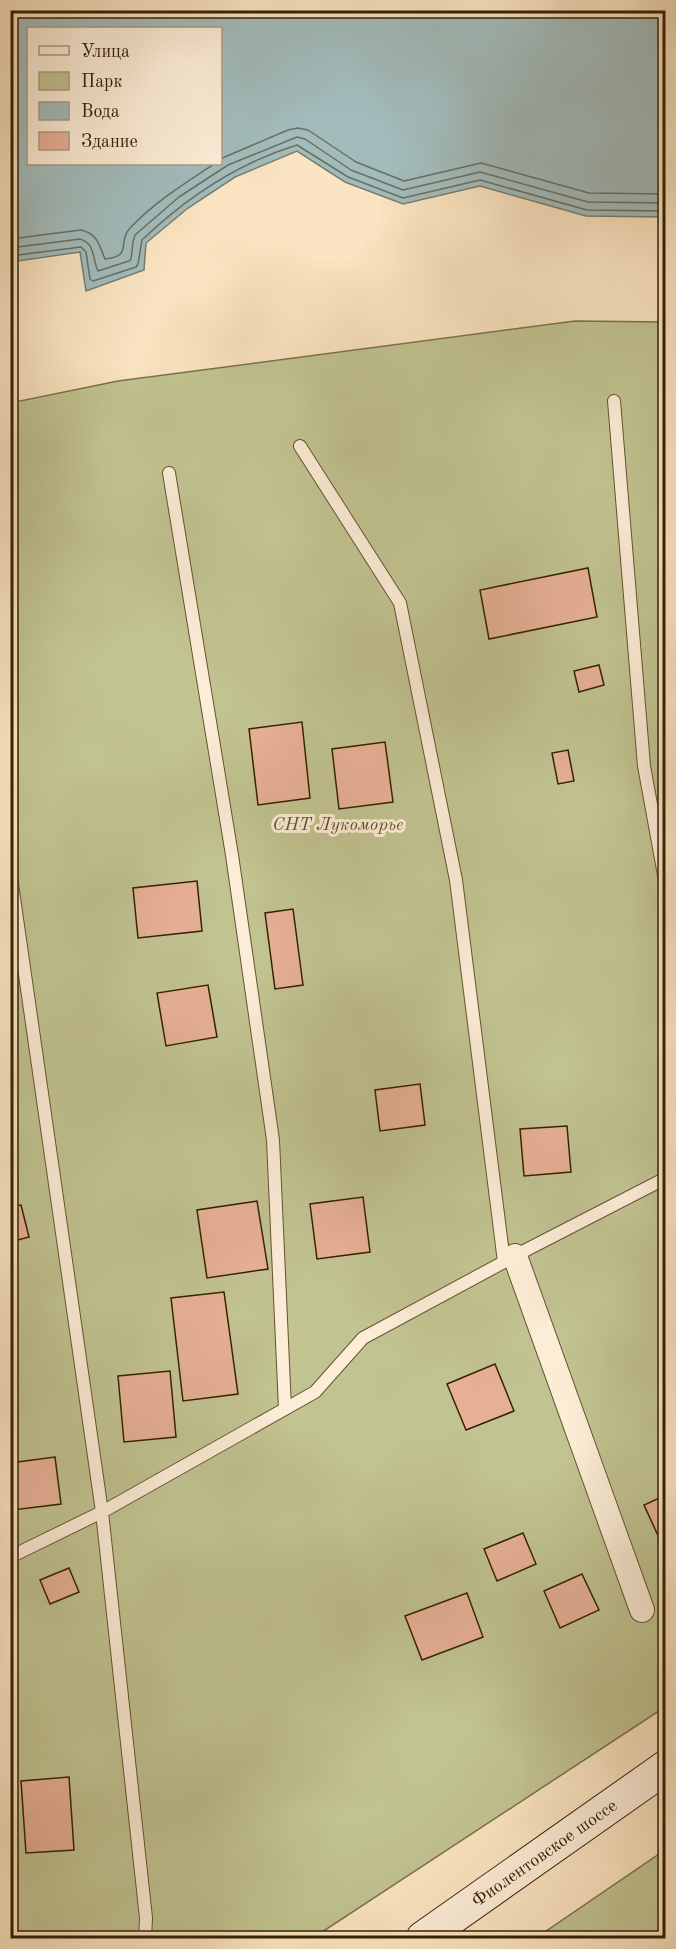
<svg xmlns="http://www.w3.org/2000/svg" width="676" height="1949" font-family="'Old Standard TT',serif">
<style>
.green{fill:#c1c391;stroke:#7b724a;stroke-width:1.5}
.water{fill:#a2bcbc;stroke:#767e72;stroke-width:1.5;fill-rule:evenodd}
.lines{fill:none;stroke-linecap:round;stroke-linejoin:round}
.shore{stroke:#6c6e60;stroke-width:1.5}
.building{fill:#e7b096;stroke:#352103;stroke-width:1.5}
.service-casing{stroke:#665232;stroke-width:14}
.minor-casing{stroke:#665232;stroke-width:26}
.secondary-casing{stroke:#352103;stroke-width:35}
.service{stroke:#fcedd7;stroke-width:12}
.minor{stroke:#fcedd7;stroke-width:24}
.secondary{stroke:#fcedd7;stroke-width:33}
.labels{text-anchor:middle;stroke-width:6;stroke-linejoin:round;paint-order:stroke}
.park-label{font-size:18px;font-style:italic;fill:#5f522e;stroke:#fcedd7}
.street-label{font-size:18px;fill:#352103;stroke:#fcedd7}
</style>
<rect width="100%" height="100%" fill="#fae4c1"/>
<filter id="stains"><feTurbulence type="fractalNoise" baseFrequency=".00333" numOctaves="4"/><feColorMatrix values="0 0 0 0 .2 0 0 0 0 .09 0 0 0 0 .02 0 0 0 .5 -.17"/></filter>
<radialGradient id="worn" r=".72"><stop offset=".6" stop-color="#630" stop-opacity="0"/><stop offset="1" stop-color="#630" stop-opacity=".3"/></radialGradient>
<!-- green -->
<path class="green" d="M575,321L665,322V1707L313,1938H11L10,403L118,381Z
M665,1850V1938H536Z"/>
<!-- water -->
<path class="water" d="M10,11H665V217L586,216L480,186L403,204L345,182L297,151L235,177L188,208L146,243L144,270L86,291L80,252L11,262ZM28,28H220V164H28Z"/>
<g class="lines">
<!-- shore -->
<path class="shore" d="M220,159L288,130L298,128L308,130L356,162L404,181L481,163L589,193L666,194
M10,239L81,230C98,234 99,245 105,259C134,256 116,242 131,227C155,202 185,183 214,164
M10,248L80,239C96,244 92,259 98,271L129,261L131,259L133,242L135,235L179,197L228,165L297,137L305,139L351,170L403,190L480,172L588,202L666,203
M10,256L81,247L86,252L90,279L93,281L136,267L138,264L142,240C186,198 238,163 297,145L348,177L403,198L480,180L587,210L666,211"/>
</g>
<!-- building -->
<path class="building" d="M588,568L597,617L489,639L480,590Z
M599,665L604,685L579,692L574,671Z
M302,722L310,798L258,805L249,729Z
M385,742L393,802L339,809L332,749Z
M568,750L574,781L558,784L552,753Z
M197,881L202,931L138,938L133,888Z
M293,909L303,985L275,989L265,913Z
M208,985L217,1037L166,1046L157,993Z
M420,1084L425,1125L380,1131L375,1090Z
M567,1126L571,1172L524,1176L520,1129Z
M363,1197L370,1252L317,1259L310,1204Z
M257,1201L268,1269L207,1278L197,1210Z
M21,1205L29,1237L10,1242V1207Z
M224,1292L238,1394L183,1401L171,1298Z
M495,1364L514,1411L466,1430L447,1384Z
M170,1371L176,1437L124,1442L118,1376Z
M55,1457L61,1504L13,1510L10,1491V1463Z
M666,1495V1553L644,1505Z
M523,1533L536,1564L497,1581L484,1549Z
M69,1568L79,1592L50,1604L40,1580Z
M582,1574L599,1610L560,1628L544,1591Z
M467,1593L483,1637L422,1660L405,1616Z
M69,1777L74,1850L26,1853L21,1781Z"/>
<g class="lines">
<defs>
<path id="service" d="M614,401L644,766L666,886
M300,446L400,603L456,880L504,1262
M169,473L232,855L273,1140L285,1409
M10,870L102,1512L10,1557
M145,1938L146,1918L102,1512L315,1392L363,1338L528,1249L666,1178"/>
<path id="minor" d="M515,1256L642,1610"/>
<g id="secondary">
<path id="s1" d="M423,1938L666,1767"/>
</g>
</defs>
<!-- service casing -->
<use href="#service" class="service-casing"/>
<!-- minor casing -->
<use href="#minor" class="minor-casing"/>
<!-- secondary casing -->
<use href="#secondary" class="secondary-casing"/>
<!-- service -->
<use href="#service" class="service"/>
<!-- minor -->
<use href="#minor" class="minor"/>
<!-- secondary -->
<use href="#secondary" class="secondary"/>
</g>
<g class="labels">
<!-- park labels -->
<g class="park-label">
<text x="338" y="830">СНТ Лукоморье</text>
</g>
<!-- street labels -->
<g class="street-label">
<text dy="6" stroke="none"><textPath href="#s1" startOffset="148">Фиолентовское шоссе</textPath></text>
</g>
</g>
<!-- margin -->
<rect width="676" height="1949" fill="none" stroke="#fae4c1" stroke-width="36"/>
<rect x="12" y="12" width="652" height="1925" fill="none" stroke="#352103" stroke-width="3"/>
<rect x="18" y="18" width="640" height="1913" fill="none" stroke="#352103" stroke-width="1.5"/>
<!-- legend -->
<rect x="27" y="27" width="195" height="138" fill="#fcedd7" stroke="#ac9b82" stroke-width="1.5"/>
<rect x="39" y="46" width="30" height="9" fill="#fcedd7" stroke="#ac9b82" stroke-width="1.5"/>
<text x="81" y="57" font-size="18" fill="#352103">Улица</text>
<rect x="39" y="72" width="30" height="18" fill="#c1c391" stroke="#ac9b82" stroke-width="1.5"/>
<text x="81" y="87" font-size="18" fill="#352103">Парк</text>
<rect x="39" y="102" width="30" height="18" fill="#a2bcbc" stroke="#ac9b82" stroke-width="1.5"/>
<text x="81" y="117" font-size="18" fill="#352103">Вода</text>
<rect x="39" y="132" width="30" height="18" fill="#e7b096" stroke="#ac9b82" stroke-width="1.5"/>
<text x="81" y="147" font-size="18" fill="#352103">Здание</text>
<rect width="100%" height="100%" filter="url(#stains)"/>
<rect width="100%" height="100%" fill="url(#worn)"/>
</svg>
